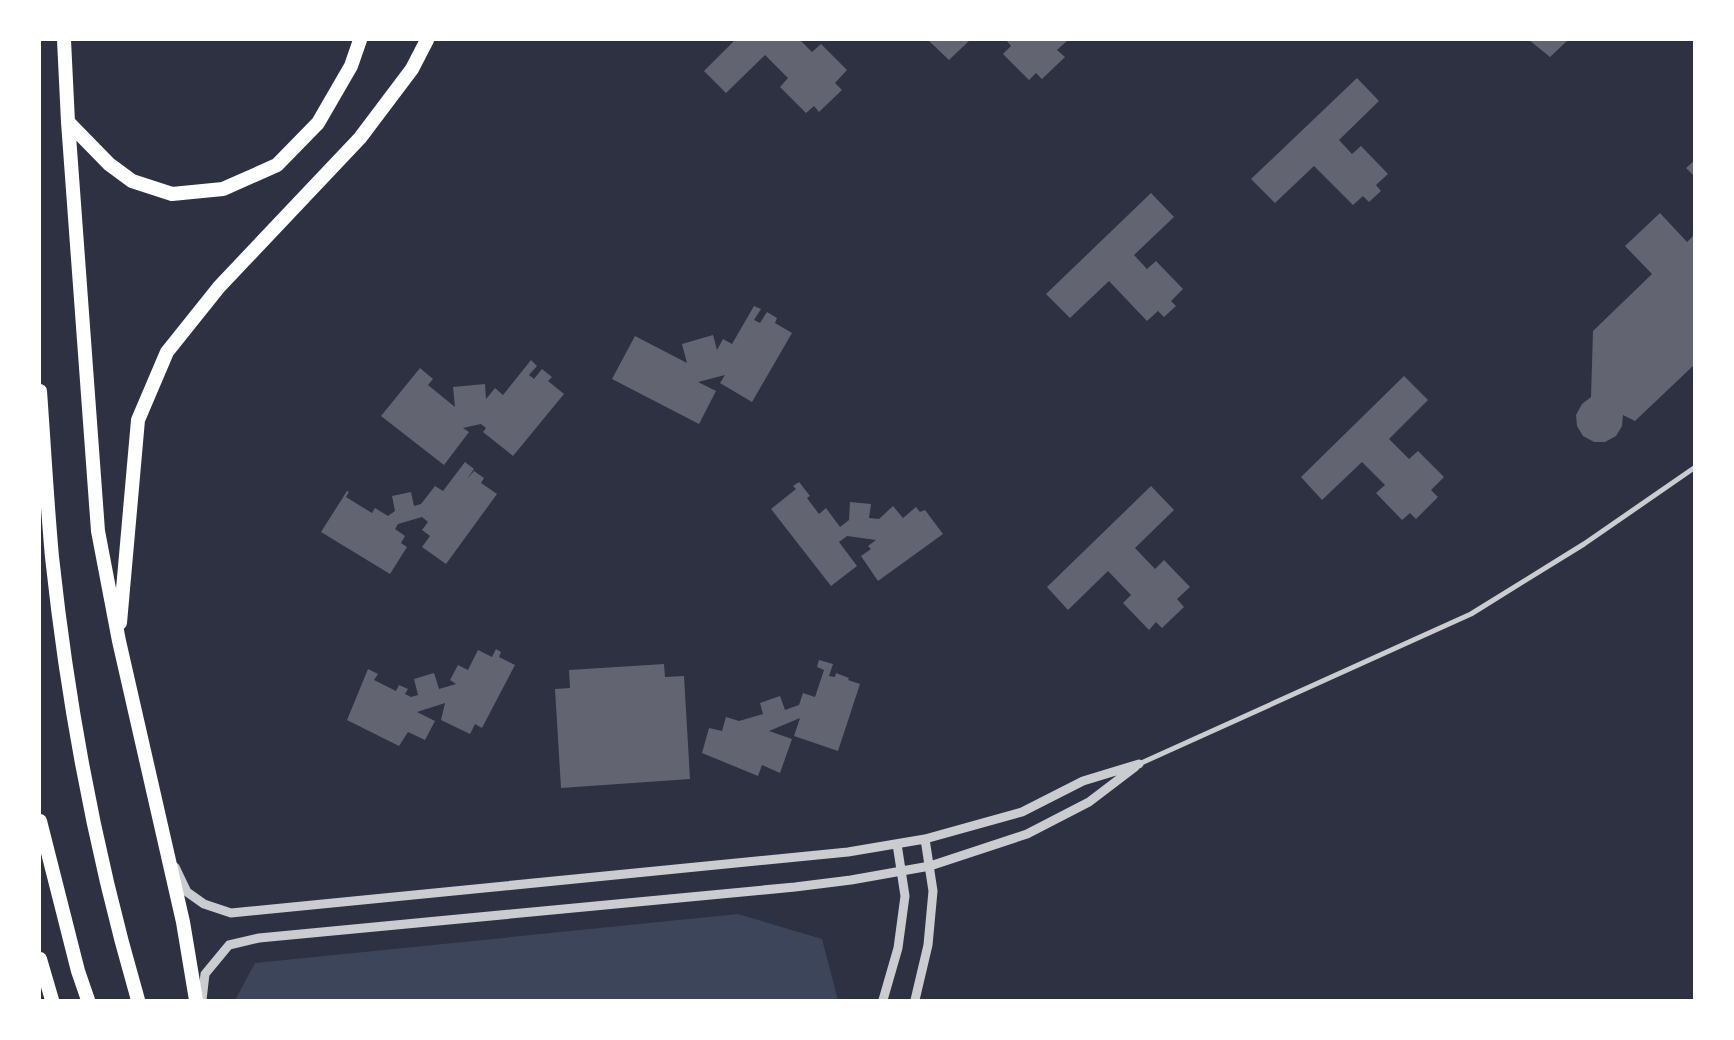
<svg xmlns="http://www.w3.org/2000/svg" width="1734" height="1040" font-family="Quicksand,sans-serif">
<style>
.green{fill:#3c4559}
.building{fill:#626471}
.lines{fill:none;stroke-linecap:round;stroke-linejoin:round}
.minor{stroke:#caccd0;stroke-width:5}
.tertiary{stroke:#caccd0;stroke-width:9}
.trunk{stroke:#fff;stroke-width:14}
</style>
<rect width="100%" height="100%" fill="#2d3142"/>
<!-- green -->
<path class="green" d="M738,914L822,939L838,1000H235L255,963Z"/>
<!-- building -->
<path class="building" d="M735,40H800L812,52L821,44L847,70L835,83L842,90L819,112L814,106L806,113L780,87L788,78L765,55L726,93L704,71Z
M928,40H970L949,60Z
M1006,40H1068L1057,50L1065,57L1042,79L1036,73L1029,80L1003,54L1011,46Z
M1529,40H1568L1550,57Z
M1357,78L1379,101L1339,140L1352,154L1361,146L1388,174L1376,185L1381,191L1369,202L1363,196L1353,205L1314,166L1275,203L1251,179Z
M1694,161V176L1686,168Z
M1151,193L1174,217L1134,255L1147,269L1156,261L1183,289L1171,301L1176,306L1164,317L1158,311L1147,321L1109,281L1070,318L1046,294Z
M1660,213L1687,242L1694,235V365L1635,421L1623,415L1622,426L1616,436L1605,442H1594L1583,436L1577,426L1576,415L1582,404L1591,397L1593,331L1652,274L1625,246Z
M754,306L761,309L754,320L760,323L767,312L777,318L775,323L792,333L752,402L720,383L725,375L698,382L716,391L699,424L612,379L635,336L687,363L682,344L713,335L717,350L723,339L732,344Z
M531,360L537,366L529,375L534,379L542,369L552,377L548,381L564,394L513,456L483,432L486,428L481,424L463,428L469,432L444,465L381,416L420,368L433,379L428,385L455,407L453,387L485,384L486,399L495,388L503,395Z
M1404,376L1428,400L1389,439L1409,459L1418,451L1444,477L1431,490L1438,497L1416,519L1410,513L1402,520L1376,493L1385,485L1362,462L1322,500L1301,477Z
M465,462L474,469L467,479L474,471L484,478L481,483L497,494L446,564L422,547L430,536L422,530L428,522L422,517L398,524L395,529L405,536L401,543L407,547L390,574L321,532L347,491L349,492L346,497L372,513L375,508L388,516L395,511L392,496L411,492L414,506L421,504L435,486L443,491Z
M799,482L810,496L807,498L819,514L826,508L840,527L849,520L850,502L871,504L869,518L879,519L893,506L903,518L916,507L920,512L925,510L943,534L878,581L861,556L871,549L868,546L876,540L847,536L839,542L857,566L831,586L771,509L796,489L793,486Z
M1151,486L1174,510L1135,548L1155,569L1164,560L1190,587L1177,599L1184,607L1162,628L1156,622L1149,630L1123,603L1131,595L1108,571L1068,610L1047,587Z
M496,649L501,652L499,657L515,665L482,728L475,724L470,734L441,720L445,703L417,712L435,721L425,740L408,732L399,746L347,720L368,669L378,674L374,680L396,691L399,685L408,689L405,694L411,697L418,695L414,679L434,673L439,689L456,684L450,680L458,665L468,670L478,650L492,657Z
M819,660L833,664L829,676L835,677L836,673L849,678L848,680L860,684L838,751L794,736L800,718L769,731L792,739L780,773L762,765L758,776L702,753L709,728L722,731L726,717L739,721L763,714L760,703L780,696L785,710L799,705L803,693L815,697L824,670L817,667Z
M664,664L665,677L684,676L690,779L561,788L555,689L570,688L569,670Z"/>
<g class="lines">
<!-- minor -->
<path class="minor" d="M1139,764L1471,614L1584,544L1694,468"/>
<!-- tertiary -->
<path class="tertiary" d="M175,867L187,892L204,904L231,913L848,852L925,839L1022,812L1083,781L1139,764
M202,1000L205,974L229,945L259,938L795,887L851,880L930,866L1027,834L1089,802L1135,767
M883,1000L898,948L905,896L897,844
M915,1000L928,945L933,891L925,839"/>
<!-- trunk -->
<path class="trunk" d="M64,40L68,122L98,531L119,641L183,922L196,1000
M68,122L109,164L132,181L172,194L223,189L277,165L318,123L351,66L360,40
M40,391C44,446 47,502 52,557C68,706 96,856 138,1000
M120,623L138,420L167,352L219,287L360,138L412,69L427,40
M40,821L78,971L88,1000
M40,959L52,1000"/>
</g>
<!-- border -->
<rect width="1734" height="1040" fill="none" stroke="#ffffff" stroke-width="82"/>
</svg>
